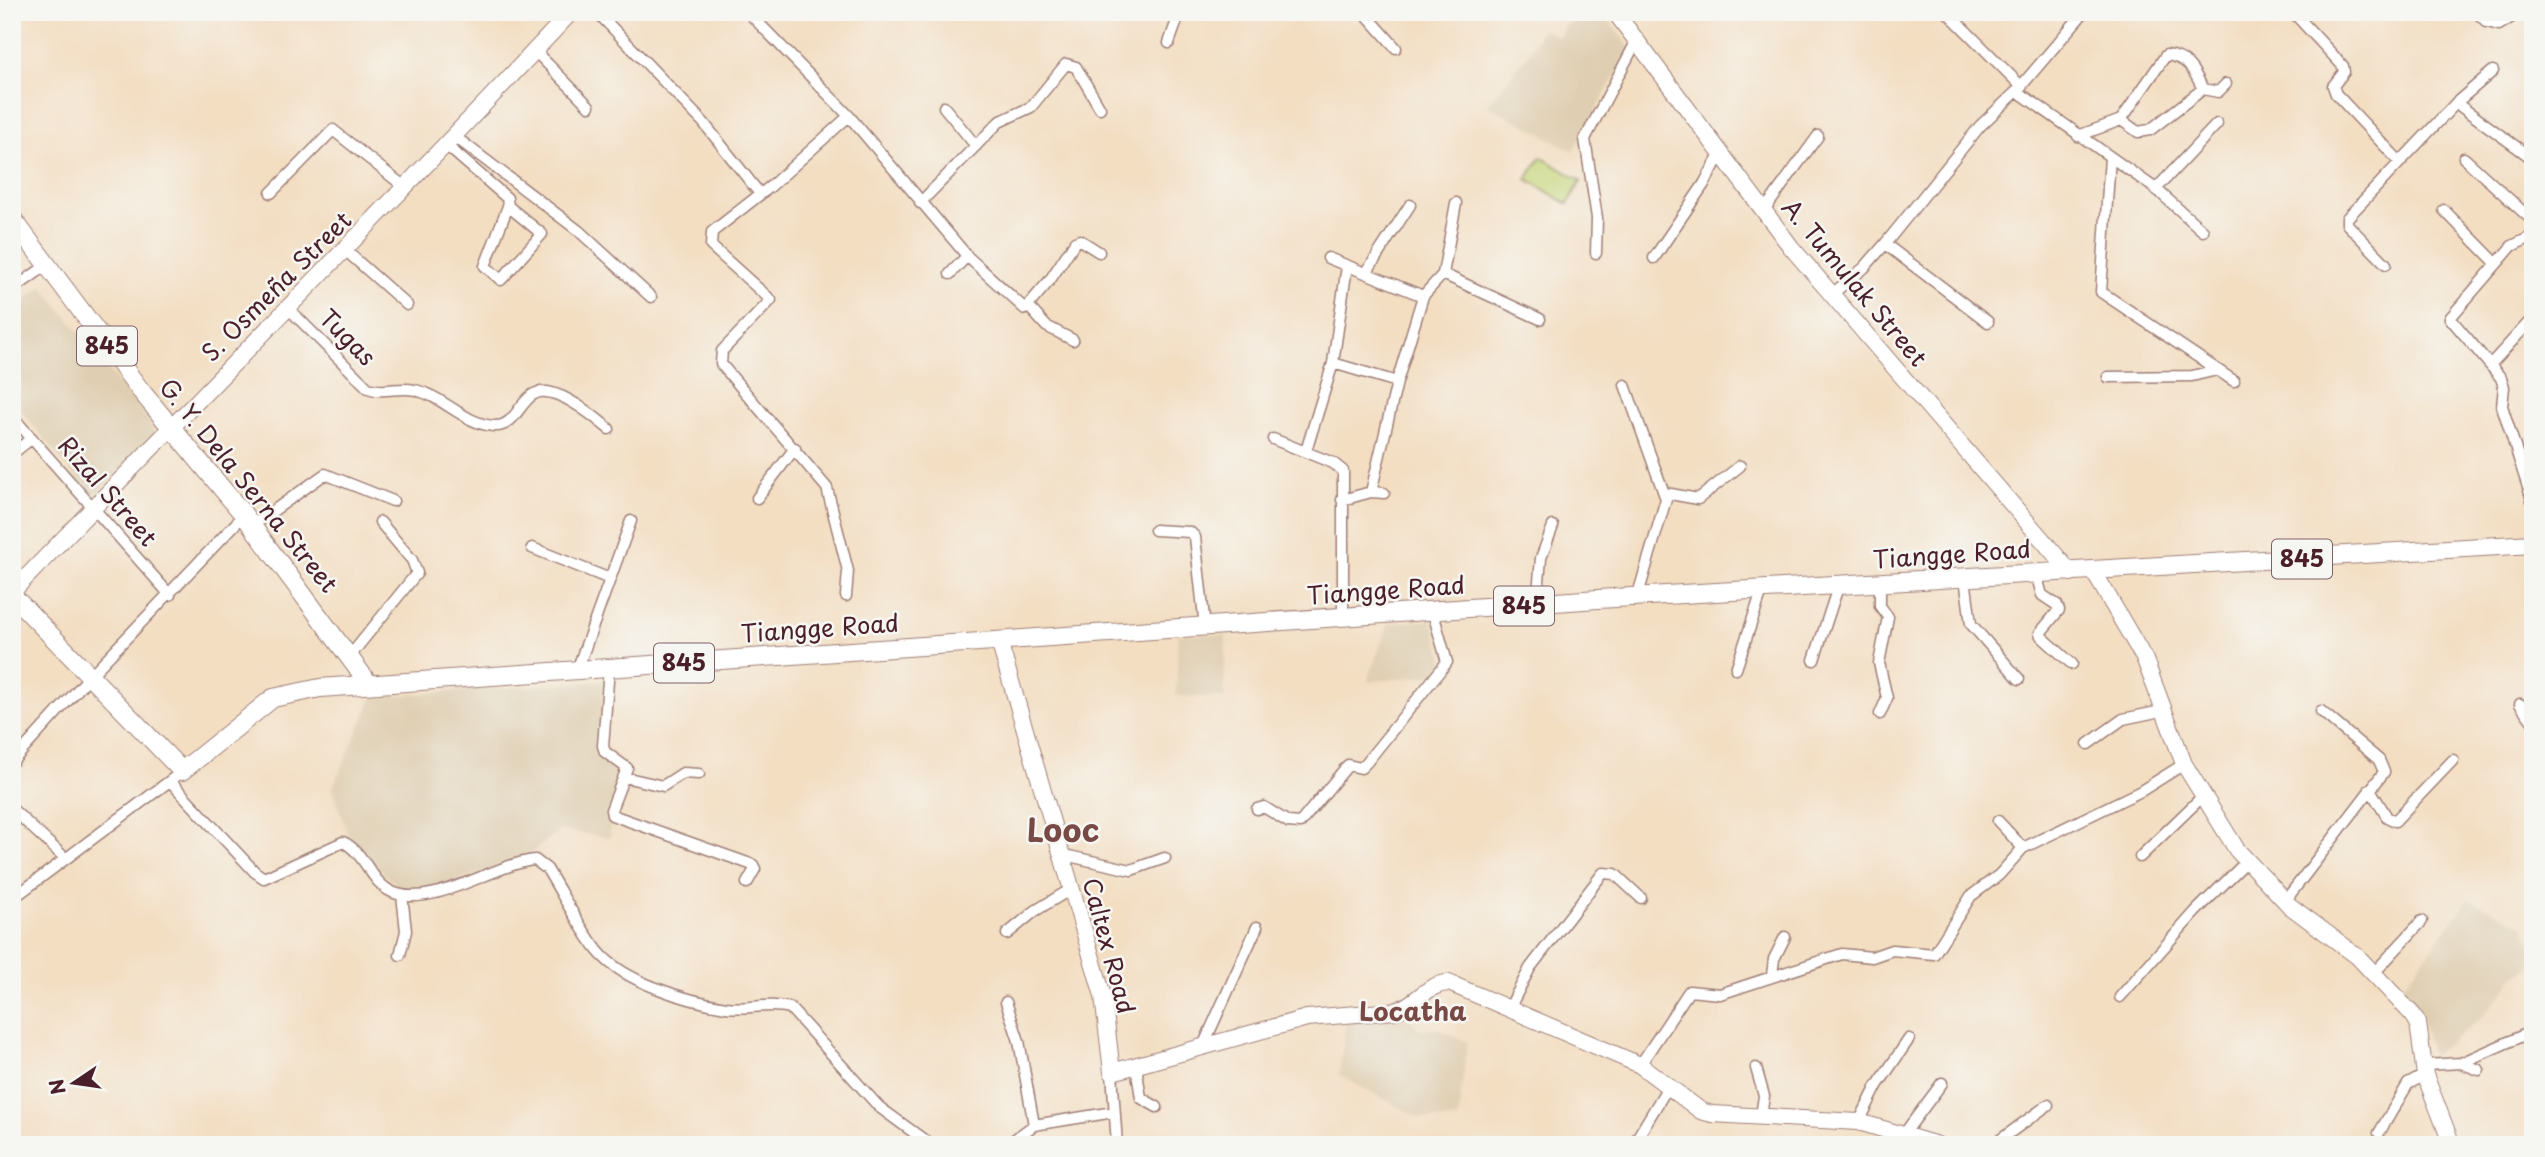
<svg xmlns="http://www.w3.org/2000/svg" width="2545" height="1157" font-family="'Playpen Sans',sans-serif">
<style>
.built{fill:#dfceb1}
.green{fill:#c4d476;stroke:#877a50;stroke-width:2}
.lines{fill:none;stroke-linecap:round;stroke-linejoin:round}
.street-casing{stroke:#9e7e76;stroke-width:13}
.secondary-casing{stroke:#9e7e76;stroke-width:18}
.primary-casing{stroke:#9e7e76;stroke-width:20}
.street{stroke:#fff;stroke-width:10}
.secondary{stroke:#fff;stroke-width:16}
.primary{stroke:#fff;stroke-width:18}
.labels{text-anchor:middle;stroke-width:5;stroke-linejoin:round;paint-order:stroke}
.shield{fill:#f6f6f2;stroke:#7e6067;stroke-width:2}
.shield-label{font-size:23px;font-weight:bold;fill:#4a1f2b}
.street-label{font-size:24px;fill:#4a1f2b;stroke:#f6f6f2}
.neighbourhood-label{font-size:26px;font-weight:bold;fill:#794945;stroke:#f6f6f2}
.district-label{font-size:32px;font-weight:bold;fill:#794945;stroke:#f6f6f2}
</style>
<rect width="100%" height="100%" fill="#f6f6f2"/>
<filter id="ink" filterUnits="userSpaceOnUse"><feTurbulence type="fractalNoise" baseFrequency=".0143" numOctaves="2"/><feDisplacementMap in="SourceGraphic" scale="14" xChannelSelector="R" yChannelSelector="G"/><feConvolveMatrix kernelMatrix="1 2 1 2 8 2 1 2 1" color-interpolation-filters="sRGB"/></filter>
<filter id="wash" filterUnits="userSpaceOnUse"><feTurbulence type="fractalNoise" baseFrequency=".00686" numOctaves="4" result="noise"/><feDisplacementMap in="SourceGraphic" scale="28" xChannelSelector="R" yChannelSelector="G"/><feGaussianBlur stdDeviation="1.57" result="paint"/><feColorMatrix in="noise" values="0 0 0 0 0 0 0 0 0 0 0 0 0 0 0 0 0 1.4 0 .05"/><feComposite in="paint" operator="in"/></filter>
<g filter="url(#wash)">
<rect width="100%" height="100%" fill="#f3dec2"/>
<!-- built -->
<path class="built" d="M1574,12H1603L1630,49L1573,151L1488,105L1530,52L1542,29L1559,37Z
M43,286L158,433L92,498L12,399V309Z
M1432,620L1445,662L1435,675L1367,682L1389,623Z
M1178,634L1226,635L1224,698L1176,696Z
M604,681L601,741L626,769L609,812L611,838L560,830L531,853L449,885L403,891L351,843L332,789L373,697Z
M2469,899L2522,925L2533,948V966L2516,976L2484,1016L2432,1056L2421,1018L2400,990Z
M1404,1013L1419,1029H1439L1467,1042L1458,1120L1419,1118L1339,1075L1346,1021Z"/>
<!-- green -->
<path class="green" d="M1541,157L1581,181L1568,204L1527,179Z"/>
</g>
<g filter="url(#ink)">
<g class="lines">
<defs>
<path id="street" d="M597,12L703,122L760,194
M748,12L849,116L968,257L1025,309L1050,280L1075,242L1080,240L1099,252
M1364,12L1396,48
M1947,12L2021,86
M2293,12L2343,66L2344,72L2333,86L2336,94L2399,161
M2476,12L2487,22L2499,25L2520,12
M1169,43L1180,12
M535,51L589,106
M2017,91L2156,189L2203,231
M2456,103L2533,159
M944,107L976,146
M2121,120L2138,132L2150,130L2203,89
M454,136L579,231L651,297
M2078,136L2121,120L2166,55C2188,57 2194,71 2203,89L2218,92L2226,84
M446,145L507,198L508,206L485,266L501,280L542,234L508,206
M2110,157L2101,292L2234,381
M2464,158L2533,221
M2156,189L2217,124
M271,193L333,130L406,188
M920,203L999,122L1031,107L1066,64L1076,67L1100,108
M2444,210L2496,263
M1763,212L1818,136
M2533,236L2512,246L2450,318L2501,378L2504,387L2502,406L2533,503
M1885,244L1988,322
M345,250L407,305
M1596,253L1597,218L1585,139L1636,42
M1328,258L1423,296
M1654,258L1704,184L1720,155
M2386,264L2347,224V218L2456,103L2493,71
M1366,273L1410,205
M950,274L967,256
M1443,274L1540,319
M12,290L47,265
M1832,294L1864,268L1885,244L1980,126L2017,91L2084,12
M1029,307L1046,326L1073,340
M288,308L368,388C384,394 399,386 415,390C443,396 464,424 494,426C514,428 519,402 534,394C554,383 595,417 609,429
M1333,363L1397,382
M2490,365L2533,318
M2108,377L2192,376L2217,370
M1625,385L1666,499L1637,598
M12,416L170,595
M1273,439L1333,463L1343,471V618
M1306,451L1333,363L1347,266
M12,454L32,438
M1371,492L1397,382L1423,296L1443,274L1456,203
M1665,493L1698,499L1740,466
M757,498L795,448
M1342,500L1371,492L1384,493
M252,526L325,474L393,501
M1155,530L1190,532L1195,537L1205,627
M532,548L610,579
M2036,574L2042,595L2057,605L2059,610L2040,633L2041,636L2072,664
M1965,578L1971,624L2019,679
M1880,584V606L1888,617L1879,663L1887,698L1880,714
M846,596L848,571L827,488L721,364L722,351L771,300L711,246L712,232L771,186L849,116
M1537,605L1541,558L1553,526
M350,656L417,573L412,560L380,522
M1814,660L1838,587
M609,668L603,746L605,752L627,768L611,810L612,815L753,865L755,869L747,883
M1736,669L1762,591
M577,670L631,521
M2520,704L2533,722
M2088,744L2123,719L2166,710
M12,762L92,674L244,515
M624,777L663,786L683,773L699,774
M170,781L255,872L264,878L343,842C365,852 370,882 392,892C431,910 496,863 535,860L547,869C563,895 579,927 598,951C623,982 688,1001 726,1007C747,1010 769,1002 790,1008L879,1107L931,1145
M2370,789L2387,817L2395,821L2453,760
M12,809L64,857
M1257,809L1264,807L1288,822L1300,823L1348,765L1361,768L1366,763L1447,662L1433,613
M1998,821L2023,848
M1060,854L1131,870L1165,858
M2140,857L2203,796
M12,899L175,777
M2285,901L2384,772L2379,760L2321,711
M1007,934L1035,911L1071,889
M400,955L406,931L402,895
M2374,973L2422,921
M1772,975L1774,959L1785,937
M2120,997L2196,911L2247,861
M1006,1002L1019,1041L1034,1125
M1509,1009L1530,968L1603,873L1615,874L1641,898
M1203,1046L1257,927
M2461,1063L2533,1031
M1640,1065L1689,991L1720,994L1842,954L1872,957L1892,950L1934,954L1971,896L1999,875L2023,848L2141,791L2184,764
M2425,1065L2461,1063L2479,1070
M1136,1066L1141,1098L1157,1107
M1756,1068L1764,1096L1761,1116
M1112,1072L1117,1145
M1859,1122L1877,1086L1909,1039
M2379,1133L2408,1084L2425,1075
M1904,1134L1942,1083
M1007,1145L1034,1125L1114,1112
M1633,1145L1669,1085
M1993,1145L2048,1105"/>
<path id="secondary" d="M1615,12L1791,247L2071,573
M2094,572L2145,660L2184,764L2237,850L2290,906L2357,956L2413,1015L2418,1023L2425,1075L2452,1145
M12,592C199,398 388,208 571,12
M999,641L1103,996L1112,1072L1307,1018L1395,1011C1415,1006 1427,983 1449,983L1640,1065L1701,1111L1712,1114L1859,1122L1937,1145"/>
<path id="primary" d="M12,218L141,391L244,515L369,684
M12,595L182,771L273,698L320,688L1598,599L2533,544"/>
</defs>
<!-- street casing -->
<use href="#street" class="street-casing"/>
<!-- secondary casing -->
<use href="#secondary" class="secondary-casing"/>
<!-- primary casing -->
<use href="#primary" class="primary-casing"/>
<!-- street -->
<use href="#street" class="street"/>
<!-- secondary -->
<use href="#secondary" class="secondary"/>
<!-- primary -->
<use href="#primary" class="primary"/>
</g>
</g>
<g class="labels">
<!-- shield labels -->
<g class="shield">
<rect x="77" y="326.5" width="60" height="39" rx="5"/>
<rect x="2272" y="539.5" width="60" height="39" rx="5"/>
<rect x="1494" y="586.5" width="60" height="39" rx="5"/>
<rect x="654" y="643.5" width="60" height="39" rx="5"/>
</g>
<g class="shield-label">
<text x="107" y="354">845</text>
<text x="2302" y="567">845</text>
<text x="1524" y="614">845</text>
<text x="684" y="671">845</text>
</g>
<!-- street labels -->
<g class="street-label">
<text transform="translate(1854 283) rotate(50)" y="8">A. Tumulak Street</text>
<text transform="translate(277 287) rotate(-45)" y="8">S. Osmeña Street</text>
<text transform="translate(347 338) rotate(45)" y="8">Tugas</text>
<text transform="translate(248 486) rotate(51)" y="8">G. Y. Dela Serna Street</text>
<text transform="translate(107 492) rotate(49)" y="8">Rizal Street</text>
<text transform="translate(1952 555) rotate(-4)" y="8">Tiangge Road</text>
<text transform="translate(1386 591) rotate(-4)" y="8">Tiangge Road</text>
<text transform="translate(820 629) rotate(-4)" y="8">Tiangge Road</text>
<text transform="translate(1108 946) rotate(75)" y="8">Caltex Road</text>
</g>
<!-- neighbourhood labels -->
<g class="neighbourhood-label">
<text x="1413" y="1021">Locatha</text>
</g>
<!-- district labels -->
<g class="district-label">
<text x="1063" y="842">Looc</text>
</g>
</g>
<!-- margin -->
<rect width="2545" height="1157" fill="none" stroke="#f6f6f2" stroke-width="42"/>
<!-- north arrow -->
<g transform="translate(74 1083) rotate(257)" stroke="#f6f6f2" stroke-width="5" paint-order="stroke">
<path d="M0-5L12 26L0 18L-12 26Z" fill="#4a1f2b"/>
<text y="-10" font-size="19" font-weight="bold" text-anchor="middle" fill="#4a1f2b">N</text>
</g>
</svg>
